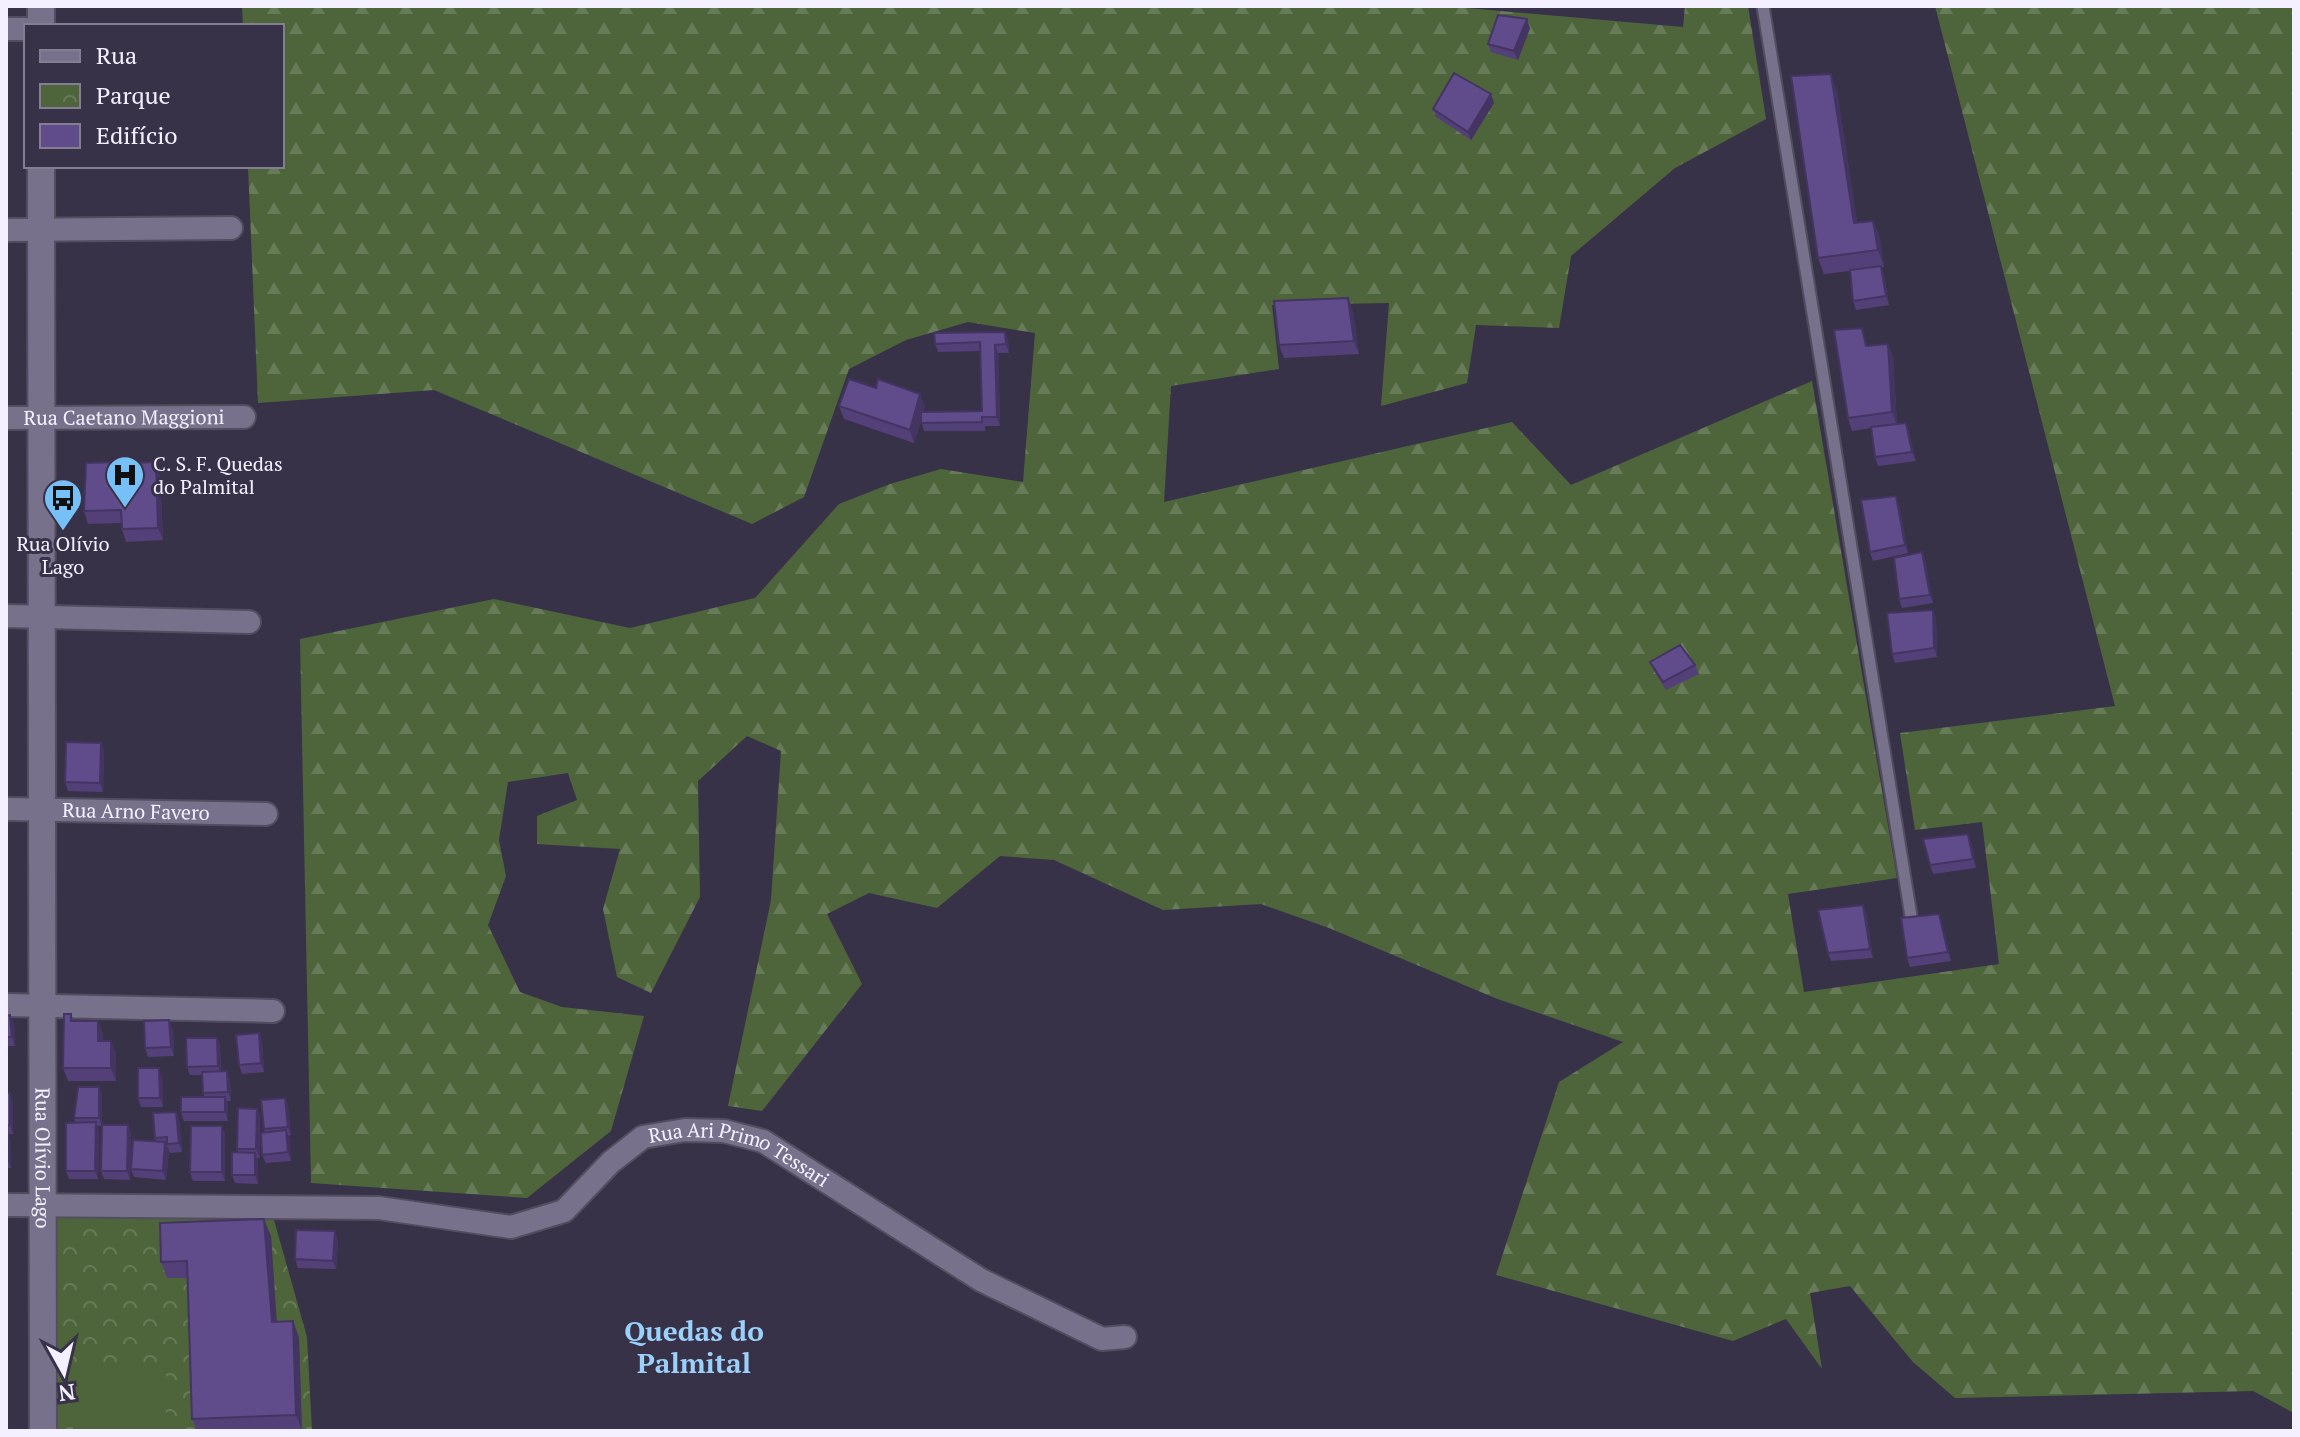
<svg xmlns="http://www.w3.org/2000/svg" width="2300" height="1437" font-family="'PT Serif',serif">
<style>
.forest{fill:url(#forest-firs)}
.park{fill:url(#park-crowns)}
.pitch{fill:#4e653b}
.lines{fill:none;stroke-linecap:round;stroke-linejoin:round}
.service-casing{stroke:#534d60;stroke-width:15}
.minor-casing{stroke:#534d60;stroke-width:26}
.tertiary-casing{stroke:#534d60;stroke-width:30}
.service{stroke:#78718b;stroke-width:11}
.minor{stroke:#78718b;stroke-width:22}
.tertiary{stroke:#78718b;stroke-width:26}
.wall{fill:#534078}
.shaded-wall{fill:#433461}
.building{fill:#604b8b;stroke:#433461;stroke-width:2}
.labels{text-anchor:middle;stroke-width:6;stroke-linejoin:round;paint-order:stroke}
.street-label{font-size:20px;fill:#f4f0ff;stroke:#383248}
.poi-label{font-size:20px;fill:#f4f0ff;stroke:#383248;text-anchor:start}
.district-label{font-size:28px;font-weight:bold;fill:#9ad0f9;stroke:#383248}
</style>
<defs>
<pattern id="forest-firs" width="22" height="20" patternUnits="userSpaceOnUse" patternTransform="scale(2)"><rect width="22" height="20" fill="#4e653b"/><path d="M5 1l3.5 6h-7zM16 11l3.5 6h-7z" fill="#687b58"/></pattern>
<pattern id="park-crowns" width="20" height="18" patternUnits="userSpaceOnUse" patternTransform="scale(2)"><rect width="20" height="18" fill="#4e653b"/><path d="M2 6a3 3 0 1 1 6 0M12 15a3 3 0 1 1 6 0" fill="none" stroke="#687b58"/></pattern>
</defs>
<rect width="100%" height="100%" fill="#383248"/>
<!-- forest -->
<path class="forest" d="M242,6H1444L1683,27L1685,6H1748L1766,119L1675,168L1571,256L1559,328L1476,325L1467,383L1381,406L1389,303L1272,305L1279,369L1171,386L1164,502L1512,422L1571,485L1812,381L1897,878L1788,894L1804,992L1999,964L1982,822L1915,830L1900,733L2115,706L1935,6H2294V1413L2253,1391L1955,1398L1913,1362L1850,1286L1810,1293L1822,1369L1786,1319L1733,1341L1496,1275L1559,1082L1623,1042L1495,998L1329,928L1261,904L1163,910L1054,860L1000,856L937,908L869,893L827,914L862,984L762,1111L728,1106L771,900L781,751L747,736L698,781L700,897L651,993L617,977L603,909L620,849L537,844V816L577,800L568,773L508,782L499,840L506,876L488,925L520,992L562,1007L644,1016L611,1131L527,1198L311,1183L300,639L494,599L630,628L755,598L839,504L890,484L941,469L1023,482L1035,333L968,322L906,340L849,369L804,497L752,524L434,390L258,403L248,166H282V26H243Z"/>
<!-- park -->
<path class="park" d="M54,1217L274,1220L307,1337L312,1431H50Z"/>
<!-- pitch -->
<path class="pitch" d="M73,1372L166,1373V1431H73Z"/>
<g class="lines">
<defs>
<path id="service" d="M1763,6L1911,916"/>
<g id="minor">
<path d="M6,29H26"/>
<path d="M6,230L231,228"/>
<path id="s1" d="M6,418L244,417"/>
<path d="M6,616L249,622"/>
<path id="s2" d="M6,809L266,814"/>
<path d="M6,1005L273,1011"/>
<path id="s3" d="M6,1205L379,1208L511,1227L564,1211L611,1162L643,1137L685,1130L724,1131L763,1141L981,1280L1102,1339L1125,1337"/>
</g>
<g id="tertiary">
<path d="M41,6V26"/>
<path id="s4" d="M41,166L43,1431"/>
</g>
</defs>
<!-- service casing -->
<use href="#service" class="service-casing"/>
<!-- minor casing -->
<use href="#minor" class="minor-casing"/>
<!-- tertiary casing -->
<use href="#tertiary" class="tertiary-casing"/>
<!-- service -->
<use href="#service" class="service"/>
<!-- minor -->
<use href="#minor" class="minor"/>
<!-- tertiary -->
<use href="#tertiary" class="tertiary"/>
</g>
<!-- wall -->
<path class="wall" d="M1530,28L1518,60L1491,52L1488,44Z
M1837,91L1857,222L1873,221L1880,238L1884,267H1881L1884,275L1889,305L1856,310L1853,301L1850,271L1824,274L1818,258Z
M1494,103L1471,140L1436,117L1433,109Z
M1353,311L1359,354L1284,358L1279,345Z
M1005,332L1008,340L1009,353H998L1000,426H985V431H924L921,420L914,443L844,419L839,406H925L923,412L982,411L980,351L938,352L935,344Z
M1888,344L1893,356L1897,424L1906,423L1916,461L1878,466L1875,457L1871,428L1852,431L1848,418L1868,345Z
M156,462L160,474L163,540L126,542L122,529L121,523L88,524L84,511L121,476L130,475Z
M1896,496L1899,505L1908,553L1873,561L1870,552Z
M1922,552L1925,560L1933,603L1902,608L1899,599Z
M1936,618L1937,657L1895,663L1892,654Z
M1650,662L1695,665L1699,674L1666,690L1654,671Z
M101,743L104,751L103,792L68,791L65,782Z
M1971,842L1976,868L1933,874L1930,865Z
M1863,905L1866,913L1873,958L1831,961L1828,953Z
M1939,914L1951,961L1910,967L1907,958Z
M71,1014L74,1021H98L103,1034V1041H111L116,1054V1081H68L63,1068Z
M10,1015L14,1024L15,1046H6V1016Z
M173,1029L174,1056L148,1057L145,1048Z
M217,1038L220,1046L221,1072L230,1080L231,1101H226L228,1106V1121H184L181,1112L204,1097L202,1075H190L187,1067Z
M262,1041L264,1072L242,1074L239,1065Z
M162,1076L163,1107H141L138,1098Z
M99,1087L102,1095V1126H97L99,1131L98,1179H69L66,1171L75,1123L74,1118Z
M6,1093L13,1102V1134H8L10,1139L11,1168H6Z
M285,1098L288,1107L291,1135L288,1136L291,1161L266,1163L262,1155L265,1132L264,1129Z
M257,1109L260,1117V1158H257L258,1162V1184L235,1183L232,1175L238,1153L237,1149Z
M176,1112L179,1120L182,1152L170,1153L167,1146L169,1150L166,1180L134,1177L131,1169L156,1141L155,1138Z
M128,1125L131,1134L130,1180L104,1179L101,1171Z
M222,1126L225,1135V1181H193L190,1172Z
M271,1236L276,1321H293L299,1338L302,1431H197L192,1419L188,1278H167L161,1262Z
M338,1240L336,1269L298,1268L295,1259Z"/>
<!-- shaded-wall -->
<path class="shaded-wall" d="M1527,19L1530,28L1518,60L1514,51Z
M1831,74L1837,91L1860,239L1854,223Z
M1491,94L1494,103L1471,140L1468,132Z
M1873,221L1880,238L1884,267L1878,250Z
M1881,266L1884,275L1889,305L1886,296Z
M1348,298L1353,311L1359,354L1354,341Z
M1005,332L1008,340L1009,353L1006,344Z
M1888,344L1893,356L1897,425L1892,412Z
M995,345L998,353L1000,426L997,417Z
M920,394L925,406L914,443L910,430Z
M1906,423L1909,432L1916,461L1912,452Z
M156,462L160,474L163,540L158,528Z
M1896,496L1899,505L1908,553L1905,545Z
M1922,552L1925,560L1933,603L1930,595Z
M1933,610L1936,618L1937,657L1934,648Z
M101,743L104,751L103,792L100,783Z
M1968,834L1971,842L1976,868L1973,859Z
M1863,905L1866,913L1873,958L1870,949Z
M1939,914L1942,923L1951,961L1948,952Z
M10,1015L14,1024L15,1046L12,1037Z
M169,1020L173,1029L174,1056L171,1047Z
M98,1021L103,1034V1054L98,1041Z
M259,1033L262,1041L264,1072L261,1063Z
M217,1038L220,1046L221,1074L218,1066Z
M111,1041L116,1054V1081L111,1068Z
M159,1068L162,1076L163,1107L160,1098Z
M227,1071L230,1080L231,1101L228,1092Z
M99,1087L102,1095V1126L99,1118Z
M10,1093L13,1102V1134L10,1125Z
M225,1097L228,1106V1121L225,1112Z
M285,1098L288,1107L291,1135L288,1127Z
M257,1109L260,1117V1158L256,1149Z
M176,1112L179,1120L182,1152L179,1143Z
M96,1122L99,1131L98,1179L95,1171Z
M128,1125L131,1134L130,1180L127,1171Z
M222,1126L225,1135V1181L222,1172Z
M286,1130L290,1139L291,1161L288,1152Z
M6,1131L10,1139L11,1168L7,1159Z
M165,1142L169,1150L166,1180L163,1171Z
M255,1153L258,1162V1184L255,1175Z
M264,1219L271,1236L278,1338L272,1322Z
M335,1231L338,1240L336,1269L333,1261Z
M293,1321L299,1338L302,1431L296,1415Z"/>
<!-- building -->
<path class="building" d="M1498,15L1527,19L1514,51L1488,44Z
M1454,73L1491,94L1468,132L1433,109Z
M1831,74L1854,223L1873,221L1878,250L1818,258L1791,76Z
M1881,266L1886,296L1853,301L1850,270Z
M1348,298L1354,341L1279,345L1274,301Z
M1862,328L1866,346L1888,344L1892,412L1848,418L1834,330Z
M1005,332L1006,344L995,345L997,417H982V422L921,423V412L982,411L980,342L935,344L934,333Z
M849,379L876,388L878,379L920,394L910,430L839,406Z
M1906,423L1912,452L1875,457L1871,427Z
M116,462L117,476L130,475V463L156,462L158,528L122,529L121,510L84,511L86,463Z
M1896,496L1905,545L1870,552L1861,500Z
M1922,552L1930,595L1899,599L1894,558Z
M1933,610L1934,648L1892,654L1887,613Z
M1680,645L1695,665L1663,682L1650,662Z
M66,742L101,743L100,783L65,782Z
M1968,834L1973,859L1930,865L1923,839Z
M1863,905L1870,949L1828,953L1818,910Z
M1939,914L1948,952L1907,958L1901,918Z
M64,1014H71V1021H98V1041H111V1068H63Z
M10,1015L12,1037H6V1016Z
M169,1020L171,1047L145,1048L144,1021Z
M259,1033L261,1063L239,1065L236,1035Z
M186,1038H217L218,1066L187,1067Z
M138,1068H159L160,1098H138Z
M227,1071L228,1092L203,1093L202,1072Z
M78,1087H99V1118H74Z
M6,1093H10V1125H6Z
M181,1097H225V1112H181Z
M285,1098L288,1127L264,1129L261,1100Z
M238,1108L257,1109L256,1149H237Z
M176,1112L179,1143L167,1144V1137L155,1138L153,1113Z
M96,1122L95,1171H66V1123Z
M102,1125H128L127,1171H101Z
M191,1126H222V1172H190Z
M286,1130L288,1152L262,1155L261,1133Z
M6,1131L7,1159L6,1160Z
M133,1140L165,1142L163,1171L131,1169Z
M232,1152L255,1153V1175H232Z
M264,1219L272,1322L293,1321L296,1415L192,1419L187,1261L161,1262L160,1223Z
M296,1230L335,1231L333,1261L295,1259Z"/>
<!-- icons -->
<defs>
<symbol id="hospital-pin" viewBox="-11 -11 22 30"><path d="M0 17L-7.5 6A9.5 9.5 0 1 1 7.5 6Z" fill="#76c0f7" stroke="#383248"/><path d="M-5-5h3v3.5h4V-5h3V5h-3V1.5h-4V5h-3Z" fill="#111"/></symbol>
<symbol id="bus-pin" viewBox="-11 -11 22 30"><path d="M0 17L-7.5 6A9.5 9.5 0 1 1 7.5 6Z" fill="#76c0f7" stroke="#383248"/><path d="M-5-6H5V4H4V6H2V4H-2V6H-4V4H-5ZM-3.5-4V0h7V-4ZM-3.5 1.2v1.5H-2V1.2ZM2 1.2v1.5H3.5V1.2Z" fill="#111"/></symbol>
</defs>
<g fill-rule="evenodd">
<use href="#hospital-pin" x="103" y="453" width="44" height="60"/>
<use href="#bus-pin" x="41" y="476" width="44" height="60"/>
</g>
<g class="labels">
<!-- street labels -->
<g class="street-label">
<text dy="7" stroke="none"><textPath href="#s1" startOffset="118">Rua Caetano Maggioni</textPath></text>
<text dy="7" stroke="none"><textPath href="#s2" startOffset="130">Rua Arno Favero</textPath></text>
<text dy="7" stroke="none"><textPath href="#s4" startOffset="992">Rua Olívio Lago</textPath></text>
<text dy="7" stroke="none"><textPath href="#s3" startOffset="772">Rua Ari Primo Tessari</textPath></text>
</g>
<!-- poi labels -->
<g class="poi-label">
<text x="153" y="471">C. S. F. Quedas<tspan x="153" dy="23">do Palmital</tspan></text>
<text x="63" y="551" text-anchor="middle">Rua Olívio<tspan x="63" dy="23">Lago</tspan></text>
</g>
<!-- district labels -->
<g class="district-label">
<text x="694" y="1341">Quedas do<tspan x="694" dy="32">Palmital</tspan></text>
</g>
</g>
<!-- border -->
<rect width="2300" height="1437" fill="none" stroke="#f4f0ff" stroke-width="16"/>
<!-- legend -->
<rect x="24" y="24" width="260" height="144" fill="#383248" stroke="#837e91" stroke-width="2"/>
<rect x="40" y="50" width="40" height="12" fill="#78718b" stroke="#837e91" stroke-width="2"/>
<text x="96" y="64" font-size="24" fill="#f4f0ff">Rua</text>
<rect x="40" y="84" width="40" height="24" fill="url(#park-crowns)" stroke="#837e91" stroke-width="2"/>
<text x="96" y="104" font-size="24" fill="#f4f0ff">Parque</text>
<rect x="40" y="124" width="40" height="24" fill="#604b8b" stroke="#837e91" stroke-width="2"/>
<text x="96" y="144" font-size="24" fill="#f4f0ff">Edifício</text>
<!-- north arrow -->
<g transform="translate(64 1373) rotate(172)" stroke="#383248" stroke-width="6" paint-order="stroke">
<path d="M0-6L14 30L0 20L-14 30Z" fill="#f4f0ff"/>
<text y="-12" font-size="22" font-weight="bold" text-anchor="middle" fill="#f4f0ff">N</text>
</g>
</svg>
